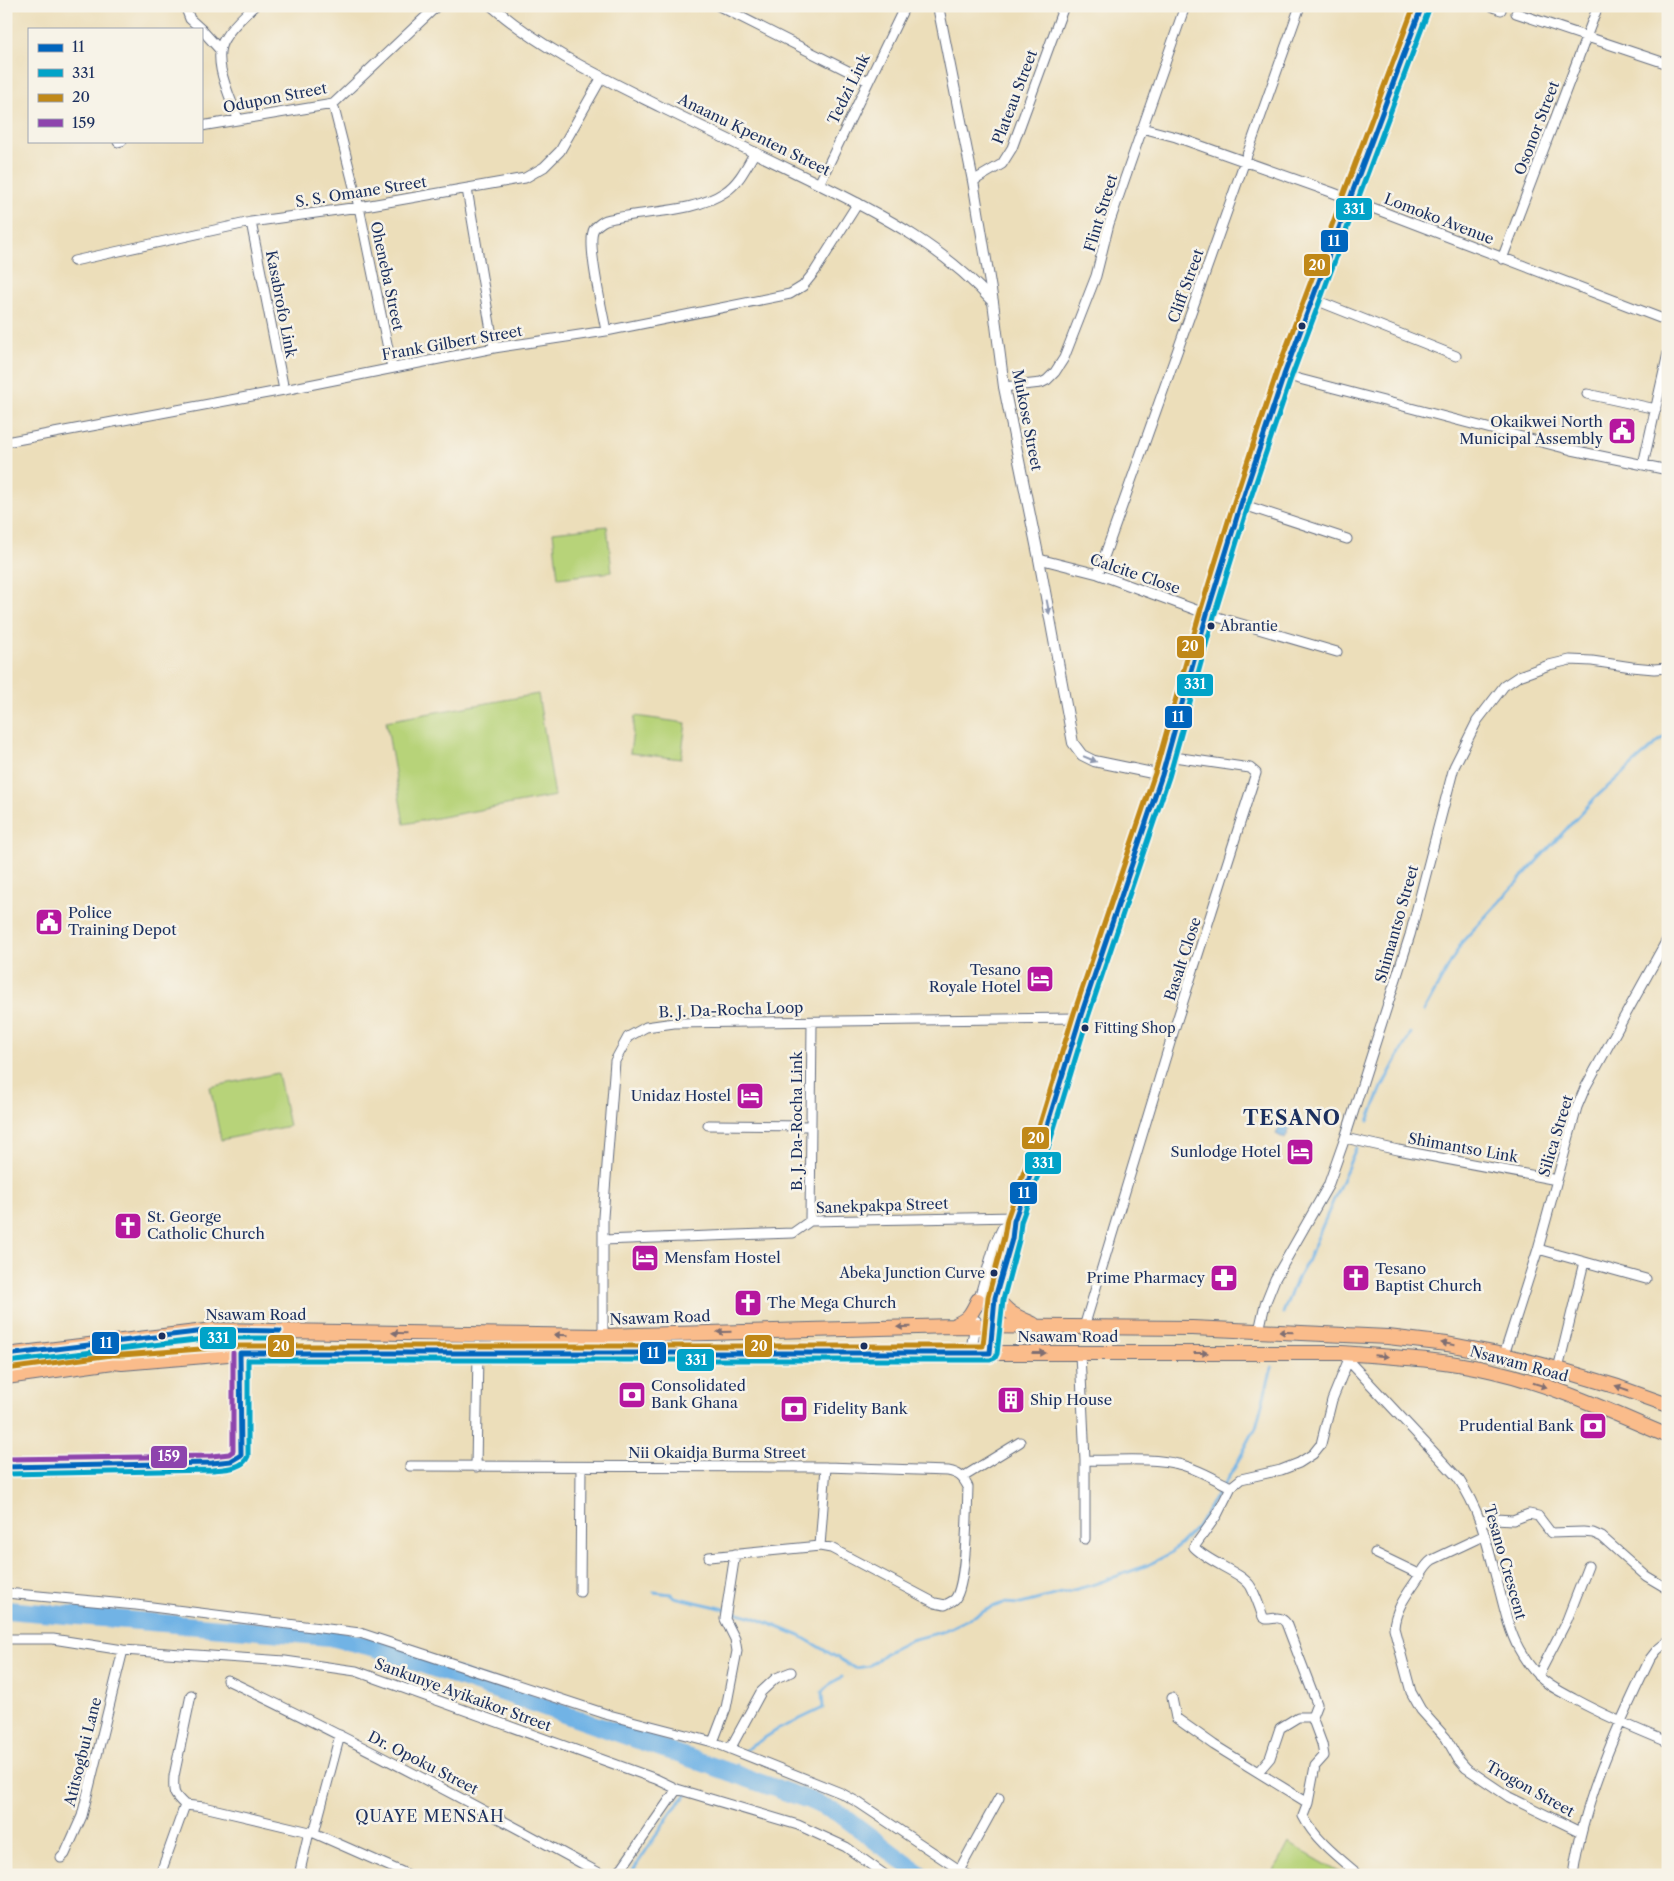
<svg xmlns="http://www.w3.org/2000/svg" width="1674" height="1881" font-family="'Libre Caslon Text',serif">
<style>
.green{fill:#b7d379;stroke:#69816c}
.water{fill:#71b3e5;stroke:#4671a2}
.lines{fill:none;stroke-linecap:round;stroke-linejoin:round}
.stream{stroke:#71b3e5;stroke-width:3}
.river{stroke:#71b3e5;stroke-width:18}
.minor-casing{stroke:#646c7e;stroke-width:11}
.tertiary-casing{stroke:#646c7e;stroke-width:12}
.trunk-casing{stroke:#646c7e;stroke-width:16}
.minor{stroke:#fff;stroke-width:9}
.tertiary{stroke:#fff;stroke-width:10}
.trunk{stroke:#fabc8b;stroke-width:14}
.bus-1-casing{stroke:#f7f3e8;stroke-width:9}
.bus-2-casing{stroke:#f7f3e8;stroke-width:9}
.bus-3-casing{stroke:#f7f3e8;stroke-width:9}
.bus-4-casing{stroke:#f7f3e8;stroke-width:9}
.bus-1{stroke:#0065bd;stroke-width:5}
.bus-2{stroke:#01a3c8;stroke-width:5}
.bus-3{stroke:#c08818;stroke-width:5}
.bus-4{stroke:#8e44ad;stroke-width:5}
.oneway{fill:#8d97ae}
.oneway2{fill:#7f6e72}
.bus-dot{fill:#1b2f5e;stroke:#f7f3e8;stroke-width:2}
.labels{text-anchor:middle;stroke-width:5;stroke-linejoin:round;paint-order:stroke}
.bus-label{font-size:14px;fill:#1b2f5e;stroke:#f7f3e8;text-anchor:start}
.street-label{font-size:15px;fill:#1b2f5e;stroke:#f7f3e8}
.poi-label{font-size:15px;fill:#1b2f5e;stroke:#f7f3e8;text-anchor:start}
.neighbourhood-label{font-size:16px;letter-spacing:1px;fill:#1b2f5e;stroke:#f7f3e8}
.district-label{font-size:20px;font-weight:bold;letter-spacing:1px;fill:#1b2f5e;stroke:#f7f3e8}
.line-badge{stroke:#f7f3e8;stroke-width:2}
.badge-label{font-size:14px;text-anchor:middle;font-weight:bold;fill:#fff}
</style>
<rect width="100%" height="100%" fill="#f7f3e8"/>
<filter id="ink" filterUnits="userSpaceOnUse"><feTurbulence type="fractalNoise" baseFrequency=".02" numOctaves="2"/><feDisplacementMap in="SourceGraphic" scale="10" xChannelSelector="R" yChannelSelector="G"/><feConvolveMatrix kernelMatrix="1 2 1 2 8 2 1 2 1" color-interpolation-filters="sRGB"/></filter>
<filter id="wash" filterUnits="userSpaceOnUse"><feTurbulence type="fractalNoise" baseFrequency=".0096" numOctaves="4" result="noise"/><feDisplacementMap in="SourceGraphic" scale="20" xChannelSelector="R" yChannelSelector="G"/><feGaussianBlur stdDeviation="1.12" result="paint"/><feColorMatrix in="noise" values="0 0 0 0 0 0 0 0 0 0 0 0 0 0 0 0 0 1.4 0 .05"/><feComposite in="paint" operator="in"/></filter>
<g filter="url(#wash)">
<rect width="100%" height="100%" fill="#ecdeba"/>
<!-- green -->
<path class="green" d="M607,526L612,572L558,578L553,532Z
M538,694L555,796L404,824L386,721Z
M635,716L686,723L681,759L630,753Z
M278,1073L289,1126L221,1140L210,1087Z
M1289,1843L1297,1848L1344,1875H1272Z"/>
<!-- water -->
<path class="water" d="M1284,1118L1293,1122L1285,1139L1276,1134Z"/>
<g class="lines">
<!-- stream -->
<path class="stream" d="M1424,1011L1462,942L1595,798L1668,733
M1368,1121L1383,1085L1411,1033
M1283,1313L1294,1285L1307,1262L1356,1148
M654,1592L671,1594L674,1597L717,1607L753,1617L800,1636L855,1668L869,1666L887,1652L911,1640L941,1632L995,1606L1004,1603L1021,1604L1092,1585L1148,1565L1171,1553L1196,1528L1235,1467L1256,1427L1272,1367
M744,1751L777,1730L823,1708L822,1692L833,1682L842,1677
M733,1774L737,1765
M630,1875L672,1811L686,1795"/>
<!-- river -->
<path class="river" d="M6,1610L330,1637L376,1648L809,1800L840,1814L921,1875"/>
</g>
</g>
<g filter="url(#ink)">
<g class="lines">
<defs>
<path id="minor" d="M185,6L190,19L201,29
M719,6L868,81
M1491,6L1501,10
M1516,13L1668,64
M201,29L220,50
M333,104L359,207L392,368
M238,119C231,98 210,59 225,38C232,26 244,16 254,6
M201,126L333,104L437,6
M1142,128L1176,137L1331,192L1668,321
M118,142L122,141
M973,181L1002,164L1012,148L1064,6
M819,184L905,6
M467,189L494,348
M251,222L284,390
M1502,259L1598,6
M74,261L251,222L359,207L525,178L544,167L560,151L602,77
M1313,299L1456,356
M606,331C603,313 586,242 594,229C596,226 603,221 606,220C644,210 692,214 725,192C739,183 747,166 755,152
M1284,375L1572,450L1668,470
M1004,387L1041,383L1047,380L1055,372L1064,358L1096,276L1109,224L1185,6
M1587,394L1656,409
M6,442L284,390L494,348L606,331L790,294L803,286L815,271L858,203
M1643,465L1668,353
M1241,504L1347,539
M1039,559L1098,574L1207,614L1337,652
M1098,574L1300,6
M708,1125L811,1126
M1345,1138L1398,1150L1557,1180
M810,1221L812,1022
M603,1240L793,1233L810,1221L1016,1217
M1538,1249L1646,1279
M1084,1327L1173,1033L1256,773L1250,768L1167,756
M1259,1331L1265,1304L1275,1279L1328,1186L1345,1138L1410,935L1454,767L1477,721L1504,686L1519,676L1549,665L1570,660L1592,661L1632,667L1654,669L1668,668
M603,1336V1217L615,1061L628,1037L646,1027L674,1023L1080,1018
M1080,1354L1085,1460V1539
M1504,1355L1538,1249L1577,1107L1585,1088L1668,938
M1345,1357L1458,1478C1480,1511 1486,1539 1496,1577C1503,1601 1507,1627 1519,1649C1524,1658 1530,1667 1537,1674C1546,1685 1562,1692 1574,1699C1605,1716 1636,1729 1668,1742
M1348,1361L1332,1400L1321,1444L1313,1454L1299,1463L1281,1470L1241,1479L1231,1487L1217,1515L1194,1547C1209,1563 1242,1572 1251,1587C1256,1596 1260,1608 1263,1617L1266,1619C1275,1619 1280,1615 1286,1623L1317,1704L1312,1717L1322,1744L1324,1756L1315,1766L1308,1803L1303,1816C1315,1840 1339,1858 1359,1875
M1558,1369L1584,1262
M1085,1460C1113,1461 1151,1457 1178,1464C1197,1468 1214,1479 1231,1487
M410,1466L826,1467L948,1471C959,1473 963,1477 968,1487C967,1510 967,1583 955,1599C952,1602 948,1603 945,1605L935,1603L831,1548L820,1546L709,1557
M6,1467L212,1463L231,1461L241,1455L240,1353
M476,1467L478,1353
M963,1477L1020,1442
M1481,1521L1495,1519L1513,1520L1529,1514L1538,1516L1551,1533L1583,1532L1593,1533L1602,1537L1646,1576L1668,1589
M1485,1535L1432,1560C1425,1565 1423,1571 1418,1578C1408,1593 1395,1609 1394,1628L1411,1692L1421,1710L1446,1738L1458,1759L1466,1768L1509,1797L1581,1832
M820,1546L826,1467
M1375,1553L1421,1575
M580,1592L581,1467
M6,1593L136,1605L360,1633L609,1715L713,1742L841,1793L859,1803L967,1875
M6,1639H53L123,1650L285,1661L356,1671L656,1779L677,1789L798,1825L846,1847L885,1875
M1538,1676L1567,1620L1588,1566
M227,1680C355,1741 479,1807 603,1875
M1172,1698L1176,1718L1214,1745L1308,1803
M713,1742L726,1708L737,1651L735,1639L725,1619L735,1554
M730,1749L761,1692L776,1678L791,1672
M1258,1772L1270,1758L1280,1728L1298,1717H1312
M185,1805C173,1794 173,1793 174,1776L191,1695
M314,1833L340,1735
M61,1858L65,1854L82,1816L123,1650
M960,1869L999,1798
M160,1875L185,1805L204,1807L314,1833L409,1875
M299,1875L309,1832
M617,1875L677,1789
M1573,1875C1584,1799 1617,1727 1650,1659L1657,1650L1668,1641"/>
<path id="tertiary" d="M492,6C541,49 603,78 661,107C715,133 768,159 821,185C884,216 946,249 993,302
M938,6L973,181L993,302L1004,387L1039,559L1073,743L1082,755L1094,761L1162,775
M977,1307L995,1245L1003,1228L1014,1221
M971,1352L976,1321
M990,1353C990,1324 995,1294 1003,1267C1007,1251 1014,1238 1014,1221L1041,1145L1081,1015L1162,775L1207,614L1241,504L1284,375L1422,6"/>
<path id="trunk" d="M996,1297C1007,1313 1015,1316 1033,1324
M953,1326C969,1319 971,1315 978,1300
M6,1355L213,1330L603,1336L952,1326L1192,1328L1388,1337L1447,1344L1504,1355L1558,1369L1618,1387L1668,1405
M6,1377L113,1362L122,1363L240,1353H1341C1392,1357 1443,1359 1493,1371C1554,1385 1611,1412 1668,1436"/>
</defs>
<!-- minor casing -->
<use href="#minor" class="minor-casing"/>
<!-- tertiary casing -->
<use href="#tertiary" class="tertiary-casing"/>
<!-- trunk casing -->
<use href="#trunk" class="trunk-casing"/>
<!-- minor -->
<use href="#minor" class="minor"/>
<!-- tertiary -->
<use href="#tertiary" class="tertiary"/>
<!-- trunk -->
<use href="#trunk" class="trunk"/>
<defs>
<path id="bus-1" d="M6,1355L213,1330L280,1331
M6,1467L212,1463L231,1461L241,1455L240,1353H990L995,1298L1012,1239L1014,1221L1041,1145L1081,1015L1162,775L1207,614L1241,504L1284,375L1422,6"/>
<path id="bus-2" d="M7,1362L213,1338H280
M6,1474L212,1470C225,1469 243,1469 248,1456V1360H990L995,1358L997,1354L1003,1300L1019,1240L1021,1222L1048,1148L1088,1017L1169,777L1214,616L1248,506L1291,378L1429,9"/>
<path id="bus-3" d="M6,1369L112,1355H122L240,1346H983L988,1297L1004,1237L1007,1219L1034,1143L1074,1013L1155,773L1200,612L1234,502L1277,372L1414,6"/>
<path id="bus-4" d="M6,1459L212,1456L229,1454L233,1451V1353"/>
</defs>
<!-- bus-1 casing -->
<use href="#bus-1" class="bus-1-casing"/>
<!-- bus-2 casing -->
<use href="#bus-2" class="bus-2-casing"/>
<!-- bus-3 casing -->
<use href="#bus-3" class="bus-3-casing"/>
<!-- bus-4 casing -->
<use href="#bus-4" class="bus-4-casing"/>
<!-- bus-1 -->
<use href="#bus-1" class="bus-1"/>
<!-- bus-2 -->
<use href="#bus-2" class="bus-2"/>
<!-- bus-3 -->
<use href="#bus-3" class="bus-3"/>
<!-- bus-4 -->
<use href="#bus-4" class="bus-4"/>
</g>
<!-- one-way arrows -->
<defs><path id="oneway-solid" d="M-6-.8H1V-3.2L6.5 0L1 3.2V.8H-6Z" transform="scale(1.25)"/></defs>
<g class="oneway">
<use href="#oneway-solid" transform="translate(1048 607) rotate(79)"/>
<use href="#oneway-solid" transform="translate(1090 759) rotate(23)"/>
</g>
<g class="oneway2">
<use href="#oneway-solid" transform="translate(904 1327) rotate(178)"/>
<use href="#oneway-solid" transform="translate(724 1332) rotate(178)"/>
<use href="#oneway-solid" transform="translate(1286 1332) rotate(-178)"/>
<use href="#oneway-solid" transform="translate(399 1333) rotate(-179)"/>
<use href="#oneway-solid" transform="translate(561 1335) rotate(-179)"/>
<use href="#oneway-solid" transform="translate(1448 1344) rotate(-171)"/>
<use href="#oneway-solid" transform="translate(1039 1353)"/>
<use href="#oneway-solid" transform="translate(1201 1353)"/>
<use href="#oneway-solid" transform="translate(1381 1356) rotate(5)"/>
<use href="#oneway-solid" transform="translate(1540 1385) rotate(18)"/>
<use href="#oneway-solid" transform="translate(1622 1388) rotate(-161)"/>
</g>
</g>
<!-- icons -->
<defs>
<symbol id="civic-square" viewBox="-11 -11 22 22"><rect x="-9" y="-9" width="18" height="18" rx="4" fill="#b5179e" stroke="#f7f3e8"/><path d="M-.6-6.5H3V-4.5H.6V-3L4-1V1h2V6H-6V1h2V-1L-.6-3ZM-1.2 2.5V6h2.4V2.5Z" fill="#fff"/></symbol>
<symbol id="hotel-square" viewBox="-11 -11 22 22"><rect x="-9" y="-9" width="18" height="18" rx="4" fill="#b5179e" stroke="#f7f3e8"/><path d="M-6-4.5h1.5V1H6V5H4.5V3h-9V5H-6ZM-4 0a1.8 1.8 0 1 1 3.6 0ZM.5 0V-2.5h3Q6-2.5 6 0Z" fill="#fff"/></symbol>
<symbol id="church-square" viewBox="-11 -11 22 22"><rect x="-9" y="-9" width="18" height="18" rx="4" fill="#b5179e" stroke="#f7f3e8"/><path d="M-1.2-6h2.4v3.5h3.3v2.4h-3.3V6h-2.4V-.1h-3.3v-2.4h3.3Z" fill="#fff"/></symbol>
<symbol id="pharmacy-square" viewBox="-11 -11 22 22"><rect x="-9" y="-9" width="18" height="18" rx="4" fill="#b5179e" stroke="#f7f3e8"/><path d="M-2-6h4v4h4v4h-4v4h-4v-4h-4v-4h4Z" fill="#fff"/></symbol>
<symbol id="bank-square" viewBox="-11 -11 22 22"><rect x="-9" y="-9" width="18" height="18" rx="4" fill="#b5179e" stroke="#f7f3e8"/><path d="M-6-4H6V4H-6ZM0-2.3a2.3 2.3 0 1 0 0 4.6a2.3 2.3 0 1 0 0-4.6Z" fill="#fff"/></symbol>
<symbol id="building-square" viewBox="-11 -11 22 22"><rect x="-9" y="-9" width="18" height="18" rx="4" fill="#b5179e" stroke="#f7f3e8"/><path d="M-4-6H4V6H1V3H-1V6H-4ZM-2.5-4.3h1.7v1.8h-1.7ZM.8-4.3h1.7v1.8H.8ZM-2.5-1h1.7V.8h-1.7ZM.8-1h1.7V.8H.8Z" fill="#fff"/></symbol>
</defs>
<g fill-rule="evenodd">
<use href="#civic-square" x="1606" y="415" width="32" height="32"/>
<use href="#civic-square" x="33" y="906" width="32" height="32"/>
<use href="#hotel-square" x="1024" y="963" width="32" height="32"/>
<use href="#hotel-square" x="734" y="1080" width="32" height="32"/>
<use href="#hotel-square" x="1284" y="1136" width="32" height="32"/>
<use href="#church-square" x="112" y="1210" width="32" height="32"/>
<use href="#hotel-square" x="629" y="1242" width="32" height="32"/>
<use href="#pharmacy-square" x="1208" y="1262" width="32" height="32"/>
<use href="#church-square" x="1340" y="1262" width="32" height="32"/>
<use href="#church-square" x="732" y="1287" width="32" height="32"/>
<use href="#bank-square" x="616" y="1379" width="32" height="32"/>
<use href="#building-square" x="995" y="1384" width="32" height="32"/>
<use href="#bank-square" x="778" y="1393" width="32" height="32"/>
<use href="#bank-square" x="1577" y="1410" width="32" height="32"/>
</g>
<!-- markers -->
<g class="bus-dot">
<circle cx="1302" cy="326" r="4.5"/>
<circle cx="1211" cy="626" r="4.5"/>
<circle cx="1085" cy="1028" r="4.5"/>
<circle cx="994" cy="1273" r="4.5"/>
<circle cx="162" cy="1336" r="4.5"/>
<circle cx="864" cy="1346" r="4.5"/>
</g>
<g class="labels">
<!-- bus labels -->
<g class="bus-label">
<text x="1220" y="631">Abrantie</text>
<text x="1094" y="1033">Fitting Shop</text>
<text x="985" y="1278" text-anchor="end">Abeka Junction Curve</text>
</g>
<!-- street labels -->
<g class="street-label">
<text transform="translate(849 89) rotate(-64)" y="5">Tedzi Link</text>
<text transform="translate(1015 97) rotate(-69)" y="5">Plateau Street</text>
<text transform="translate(275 98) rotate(-11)" y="5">Odupon Street</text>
<text transform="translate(1537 128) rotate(-69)" y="5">Osonor Street</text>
<text transform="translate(754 135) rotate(26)" y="5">Anaanu Kpenten Street</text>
<text transform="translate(361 192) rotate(-9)" y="5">S. S. Omane Street</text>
<text transform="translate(1101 213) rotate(-73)" y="5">Flint Street</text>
<text transform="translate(1439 219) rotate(21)" y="5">Lomoko Avenue</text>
<text transform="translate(387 276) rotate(78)" y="5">Oheneba Street</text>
<text transform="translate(1186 286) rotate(-70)" y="5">Cliff Street</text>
<text transform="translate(281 304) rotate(79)" y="5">Kasabrofo Link</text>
<text transform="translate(452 343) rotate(-10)" y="5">Frank Gilbert Street</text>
<text transform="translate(1027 420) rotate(79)" y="5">Mukose Street</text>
<text transform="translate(1135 574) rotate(19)" y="5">Calcite Close</text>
<text transform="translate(1397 924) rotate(-74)" y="5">Shimantso Street</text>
<text transform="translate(1183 959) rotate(-72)" y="5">Basalt Close</text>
<text transform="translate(731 1010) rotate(-2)" y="5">B. J. Da-Rocha Loop</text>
<text transform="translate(797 1121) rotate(-90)" y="5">B. J. Da-Rocha Link</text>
<text transform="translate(1556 1136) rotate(-73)" y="5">Silica Street</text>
<text transform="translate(1463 1148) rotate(10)" y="5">Shimantso Link</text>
<text transform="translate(882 1206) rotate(-2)" y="5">Sanekpakpa Street</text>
<text x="256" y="1320">Nsawam Road</text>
<text transform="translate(660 1318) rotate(-2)" y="5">Nsawam Road</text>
<text x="1068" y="1342">Nsawam Road</text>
<text transform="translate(1519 1364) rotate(15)" y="5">Nsawam Road</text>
<text x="717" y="1458">Nii Okaidja Burma Street</text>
<text transform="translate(1505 1562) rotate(74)" y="5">Tesano Crescent</text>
<text transform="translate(463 1695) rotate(20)" y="5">Sankunye Ayikaikor Street</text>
<text transform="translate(83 1752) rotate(-76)" y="5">Atitsogbui Lane</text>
<text transform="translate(423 1763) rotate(27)" y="5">Dr. Opoku Street</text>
<text transform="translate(1530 1789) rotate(29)" y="5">Trogon Street</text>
</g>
<!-- poi labels -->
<g class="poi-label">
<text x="1603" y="427" text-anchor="end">Okaikwei North<tspan x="1603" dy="17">Municipal Assembly</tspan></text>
<text x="68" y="918">Police<tspan x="68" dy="17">Training Depot</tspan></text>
<text x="1021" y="975" text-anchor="end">Tesano<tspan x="1021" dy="17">Royale Hotel</tspan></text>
<text x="731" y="1101" text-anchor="end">Unidaz Hostel</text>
<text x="1281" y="1157" text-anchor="end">Sunlodge Hotel</text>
<text x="147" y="1222">St. George<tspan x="147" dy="17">Catholic Church</tspan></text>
<text x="664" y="1263">Mensfam Hostel</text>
<text x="1375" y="1274">Tesano<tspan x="1375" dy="17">Baptist Church</tspan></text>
<text x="1205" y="1283" text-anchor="end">Prime Pharmacy</text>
<text x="767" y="1308">The Mega Church</text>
<text x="651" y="1391">Consolidated<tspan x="651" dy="17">Bank Ghana</tspan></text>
<text x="1030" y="1405">Ship House</text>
<text x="813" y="1414">Fidelity Bank</text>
<text x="1574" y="1431" text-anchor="end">Prudential Bank</text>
</g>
<!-- neighbourhood labels -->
<g class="neighbourhood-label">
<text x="430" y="1822">QUAYE MENSAH</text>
</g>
<!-- district labels -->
<g class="district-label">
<text x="1292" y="1125">TESANO</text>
</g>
</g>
<g class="line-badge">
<rect x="1335" y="197" width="38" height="24" rx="5" fill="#01a3c8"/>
<rect x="1320" y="229" width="29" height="24" rx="5" fill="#0065bd"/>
<rect x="1303" y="253" width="28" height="24" rx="5" fill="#c08818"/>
<rect x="1176" y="635" width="29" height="24" rx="5" fill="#c08818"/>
<rect x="1176" y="673" width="38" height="24" rx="5" fill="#01a3c8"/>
<rect x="1164" y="705" width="29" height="24" rx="5" fill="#0065bd"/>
<rect x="1021" y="1126" width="29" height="24" rx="5" fill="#c08818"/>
<rect x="1024" y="1151" width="38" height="24" rx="5" fill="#01a3c8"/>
<rect x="1009" y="1181" width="29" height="24" rx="5" fill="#0065bd"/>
<rect x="199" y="1326" width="38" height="24" rx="5" fill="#01a3c8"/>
<rect x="91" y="1331" width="29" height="24" rx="5" fill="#0065bd"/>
<rect x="267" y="1334" width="28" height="24" rx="5" fill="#c08818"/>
<rect x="744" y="1334" width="29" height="24" rx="5" fill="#c08818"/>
<rect x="639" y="1341" width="28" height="24" rx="5" fill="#0065bd"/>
<rect x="676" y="1348" width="39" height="24" rx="5" fill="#01a3c8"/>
<rect x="150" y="1445" width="38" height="24" rx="5" fill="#8e44ad"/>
</g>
<g class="badge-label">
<text x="1354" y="214">331</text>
<text x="1334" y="246">11</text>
<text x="1317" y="270">20</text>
<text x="1190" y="651">20</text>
<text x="1195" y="689">331</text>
<text x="1178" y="722">11</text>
<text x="1036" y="1143">20</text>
<text x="1043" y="1168">331</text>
<text x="1024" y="1198">11</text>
<text x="218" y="1343">331</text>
<text x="106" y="1348">11</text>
<text x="281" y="1351">20</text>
<text x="759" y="1351">20</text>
<text x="653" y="1358">11</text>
<text x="696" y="1365">331</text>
<text x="169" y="1461">159</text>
</g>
<!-- margin -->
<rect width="1674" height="1881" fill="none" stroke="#f7f3e8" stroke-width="25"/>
<!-- legend -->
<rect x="28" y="28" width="175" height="115" fill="#f7f3e8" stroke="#9fa5b1"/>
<rect x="38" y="44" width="25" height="8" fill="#0065bd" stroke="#9fa5b1"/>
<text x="72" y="52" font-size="15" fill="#1b2f5e">11</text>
<rect x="38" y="69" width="25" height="8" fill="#01a3c8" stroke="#9fa5b1"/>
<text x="72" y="78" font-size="15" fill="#1b2f5e">331</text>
<rect x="38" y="94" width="25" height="8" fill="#c08818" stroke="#9fa5b1"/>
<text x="72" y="102" font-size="15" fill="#1b2f5e">20</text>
<rect x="38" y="119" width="25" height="8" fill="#8e44ad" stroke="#9fa5b1"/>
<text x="72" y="128" font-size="15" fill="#1b2f5e">159</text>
</svg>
